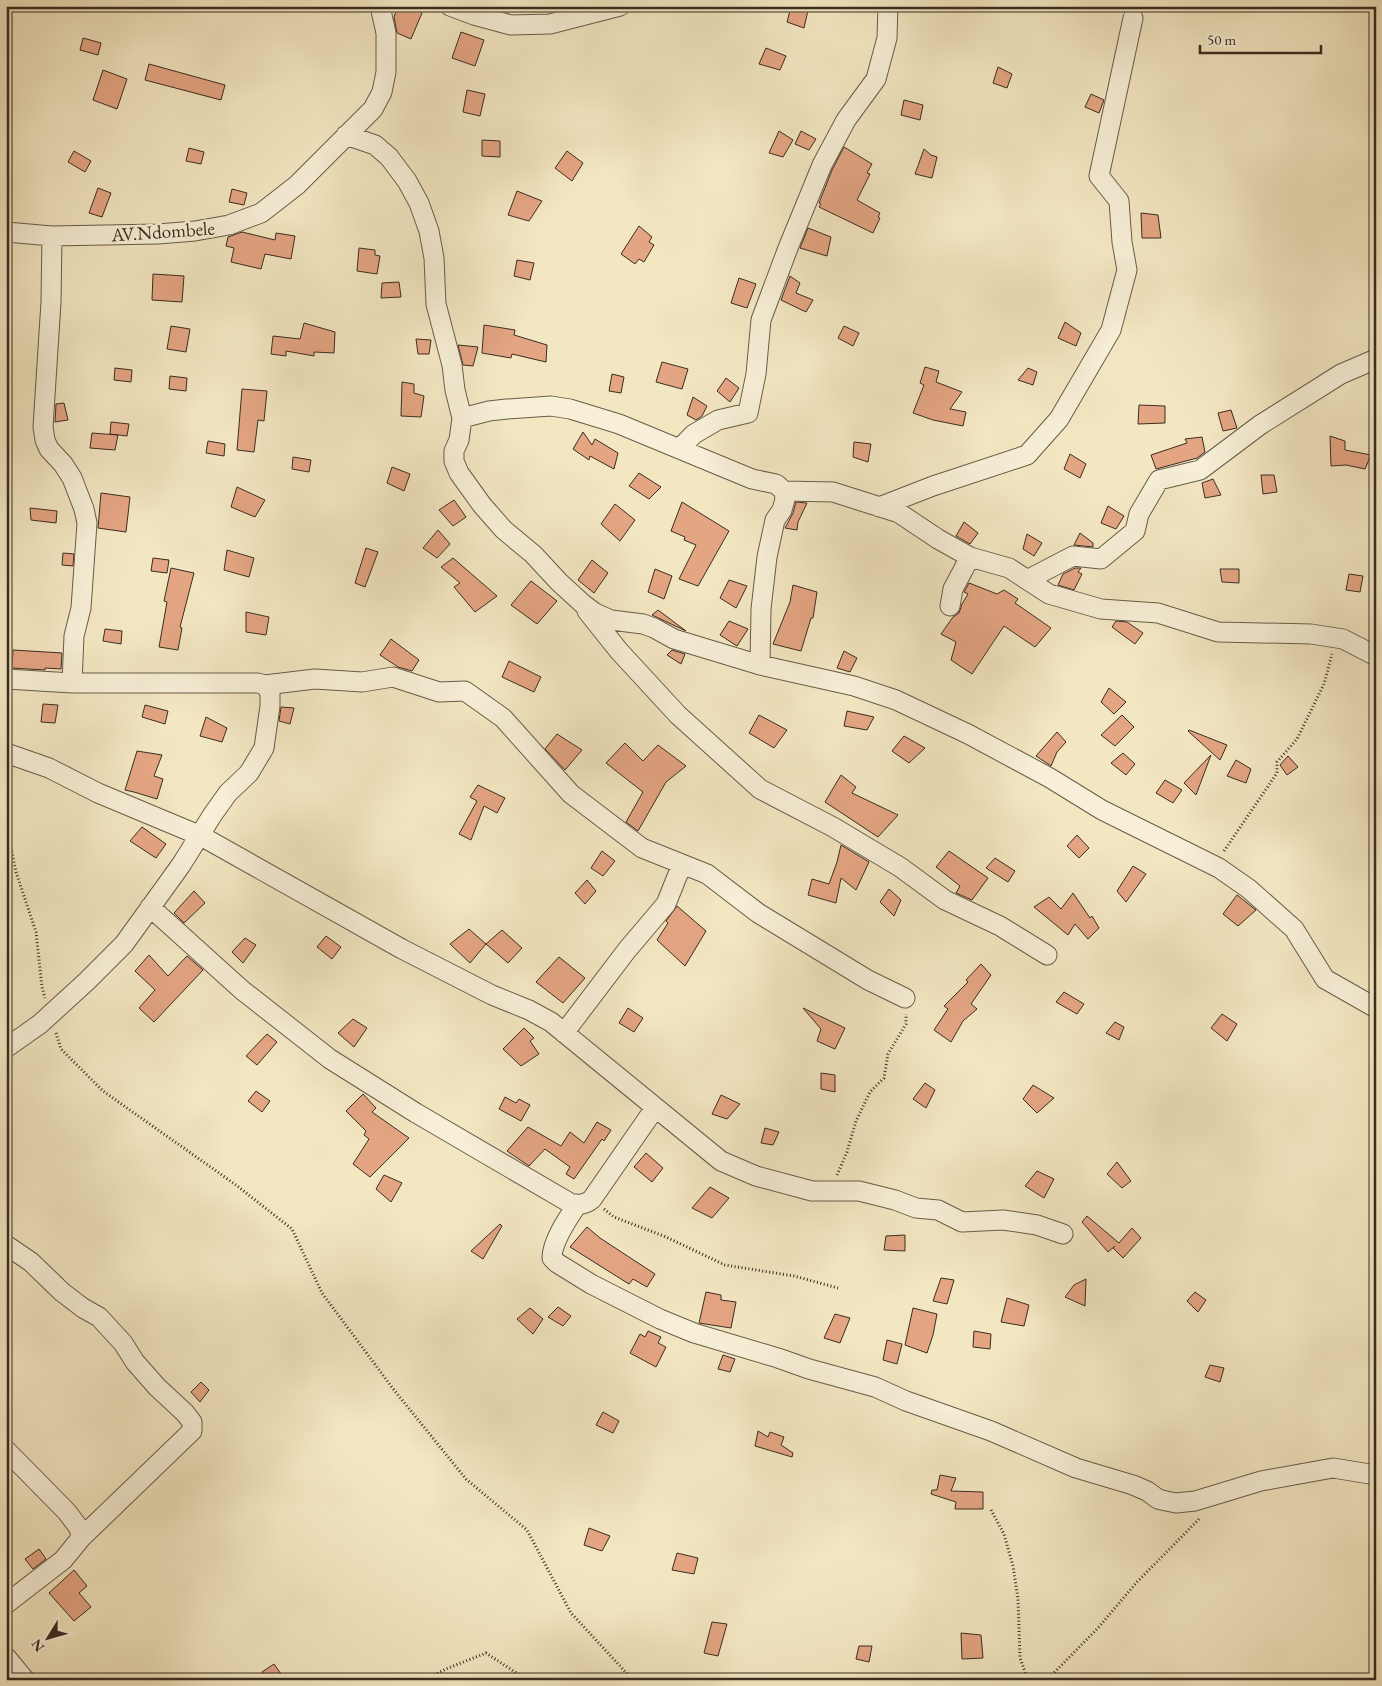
<svg xmlns="http://www.w3.org/2000/svg" width="1382" height="1686" font-family="'EB Garamond',serif">
<style>
.building{fill:#e4a583;stroke:#392d21}
.lines{fill:none;stroke-linecap:round;stroke-linejoin:round}
.minor-casing{stroke:#685c49;stroke-width:21}
.path{stroke:#392d21;stroke-width:3;stroke-dasharray:1 2.5;stroke-linecap:butt}
.minor{stroke:#f7efd7;stroke-width:19}
.labels{text-anchor:middle;stroke-width:5;stroke-linejoin:round;paint-order:stroke}
.street-label{font-size:19px;fill:#392d21;stroke:#f7efd7}
</style>
<rect width="100%" height="100%" fill="#f3e7c2"/>
<filter id="stains"><feTurbulence type="fractalNoise" baseFrequency=".004" numOctaves="4"/><feColorMatrix values="0 0 0 0 .2 0 0 0 0 .09 0 0 0 0 .02 0 0 0 .5 -.17"/></filter>
<radialGradient id="worn" r=".72"><stop offset=".6" stop-color="#630" stop-opacity="0"/><stop offset="1" stop-color="#630" stop-opacity=".3"/></radialGradient>
<!-- building -->
<path class="building" d="M398,6H405L422,13L411,39L397,33L394,17Z
M791,7L808,10L804,28L787,22Z
M461,32L484,40L475,66L452,58Z
M83,38L101,43L98,55L80,50Z
M766,48L786,56L780,70L759,64Z
M149,64L225,85L221,100L145,80Z
M998,67L1012,74L1007,88L993,83Z
M103,70L127,79L117,109L93,100Z
M467,90L485,94L480,116L463,112Z
M1091,94L1104,100L1099,113L1085,107Z
M904,100L923,105L920,120L901,115Z
M779,131L793,140L783,157L769,153Z
M801,131L816,139L809,150L795,144Z
M482,140L500,141V157L482,156Z
M844,147L872,164L867,173L870,174L857,200L880,213L878,217L880,218L873,233L819,207L821,204L819,203L832,170Z
M189,148L204,152L201,164L186,161Z
M924,149L931,155L937,157L932,178L915,174Z
M74,151L91,161L85,172L68,162Z
M567,151L583,163L572,181L555,168Z
M98,188L111,193L102,217L89,213Z
M232,189L247,193L244,205L229,202Z
M517,191L542,201L529,221L508,215Z
M1141,213L1158,215L1161,238H1142Z
M639,226L652,237L649,242L654,245L644,262L639,259L635,264L621,254Z
M808,228L831,237L827,256L800,248Z
M242,232L275,240L276,233L295,236L291,259L265,254L261,269L231,262L234,248L226,246L228,237Z
M359,248L375,250V255L380,256L377,274L357,271Z
M517,260L534,263L530,280L514,276Z
M153,274L184,276L182,302L152,300Z
M790,276L800,283L796,293L813,300L806,312L781,300Z
M739,278L756,284L747,308L731,303Z
M399,282L401,297L381,298L382,283Z
M1065,322L1081,333L1076,346L1058,338Z
M304,323L335,332L334,353L314,352V356L286,351V356L271,354L273,336L300,339Z
M484,325L515,330L514,335L547,345L546,362L512,354L511,358L482,353Z
M171,326L190,329L186,352L167,349Z
M844,326L859,333L853,346L838,338Z
M416,339L431,340L429,354H418Z
M458,345L478,347L473,366L463,365Z
M662,362L688,369L682,389L656,382Z
M925,367L939,371L936,382L962,392L950,409L966,412L963,426L933,420L913,413L924,385L920,383Z
M115,368L132,370L131,382L114,380Z
M1028,368L1037,372L1033,385L1018,380Z
M612,374L624,377L621,393L609,391Z
M170,376L187,378L186,391L169,389Z
M726,378L739,388L730,402L717,391Z
M402,382L414,384V393L424,396L421,417L401,416Z
M242,389L267,391L264,421L258,420L254,452L237,450Z
M693,397L707,406L702,416L696,420L687,415Z
M64,403L68,420L55,422L56,404Z
M1139,405L1165,406V423L1138,424Z
M1231,410L1237,428L1223,431L1218,413Z
M111,422L129,424L127,436L110,434Z
M583,432L592,445L595,439L618,453L614,469L590,456L589,460L573,449Z
M92,433L118,435L115,450L90,448Z
M1330,436L1345,441V450L1371,455L1365,469L1346,465L1331,466Z
M1202,437L1205,452L1197,458L1156,469L1151,455L1187,443L1185,439Z
M208,441L225,444L224,456L206,453Z
M854,442L871,444L868,462L853,457Z
M1070,454L1086,464L1080,478L1064,469Z
M293,457L311,460L309,472L292,469Z
M392,467L410,474L404,491L387,483Z
M639,473L661,487L649,499L629,486Z
M1261,475H1274L1277,492L1263,494Z
M1213,479L1221,495L1205,498L1202,483Z
M237,487L265,500L255,517L231,507Z
M101,493L130,497L126,532L98,528Z
M454,500L466,517L453,526L439,510Z
M682,502L729,531L698,586L679,579L696,545L684,540L685,537L671,531Z
M796,502L807,503L798,522L797,530L785,528L793,513Z
M615,504L635,520L620,541L601,524Z
M1108,506L1124,516L1116,529L1101,523Z
M30,508L57,511L56,523L31,520Z
M964,522L978,533L970,544L956,536Z
M438,530L450,544L437,558L423,548Z
M1080,533L1093,543V547L1074,545Z
M1027,534L1042,543L1034,556L1023,549Z
M366,548L378,552L365,587L355,583Z
M227,550L254,558L249,577L224,570Z
M63,553L74,554L73,566L62,565Z
M153,558L169,560L167,573L151,571Z
M453,558L497,596L475,612L454,587L460,583L441,567Z
M592,560L608,573L594,593L578,580Z
M171,568L194,573L180,627L182,628L178,650L159,647L167,602L164,601Z
M1075,568H1081L1078,572L1082,574L1074,590L1058,585L1063,574Z
M655,569L672,576L664,599L648,592Z
M1220,569H1239V583L1222,582Z
M1349,574L1363,576L1360,592L1346,590Z
M729,580L747,586L736,608L720,598Z
M531,581L557,601L537,624L511,605Z
M969,583L997,594L1004,590L1018,599L1015,603L1051,628L1035,647L1004,626L972,674L951,660L956,642L941,634L953,617L959,613L962,604L968,594L964,592Z
M793,585L817,592L813,618H811L801,651L773,644L790,602Z
M658,610L686,631L652,615Z
M246,612L269,617L266,635L246,632Z
M729,621L748,629L737,646L720,635Z
M1116,621L1127,622L1143,633L1135,644L1112,627Z
M105,629L122,631L121,644L103,641Z
M391,639L419,660L412,671L398,667L380,655Z
M13,650L62,653L61,669L45,668V670L12,668Z
M672,650L685,654L681,664L667,655Z
M844,651L857,658L850,672L837,668Z
M509,661L541,677L534,692L502,677Z
M1109,688L1126,702L1114,714L1101,702Z
M43,704L58,705L55,723L41,722Z
M145,705L168,711L165,724L142,717Z
M281,707L294,708L290,724L279,721Z
M847,711L874,717L867,730L844,726Z
M759,715L787,730L774,748L749,733Z
M1122,715L1134,727L1115,746L1101,735Z
M206,717L227,728L222,742L200,736Z
M1189,730L1227,745L1220,760L1188,731Z
M1057,732L1066,742L1057,752L1051,766L1036,756Z
M557,734L582,750L565,770L545,749Z
M904,736L925,748L909,763L892,751Z
M625,743L643,761L658,745L686,766L666,782L638,831L626,822L643,792L606,763Z
M137,751L162,755L154,776L163,779L157,799L134,792L125,790Z
M1123,753L1135,764L1126,775L1111,763Z
M1211,755L1196,795L1184,783Z
M1288,756L1298,767L1287,775L1280,765Z
M1236,760L1251,769L1246,783L1227,776Z
M841,775L856,787L852,793L898,815L878,837L825,802Z
M1165,780L1182,790L1173,803L1156,793Z
M478,785L505,798L497,813L484,806L471,840L459,834L477,801L470,797Z
M142,827L166,844L156,858L130,841Z
M1077,835L1089,848L1079,858L1067,846Z
M841,845L869,862L856,890L841,878L836,903L808,895L812,879L829,884L837,862Z
M602,851L615,861L603,876L591,868Z
M949,851L988,878L972,900L956,893L960,886L936,867Z
M995,858L1015,871L1008,882L986,868Z
M1133,866L1146,874L1126,902L1117,891Z
M587,880L596,891L585,904L575,893Z
M889,889L901,900L894,916L880,902Z
M194,891L205,903L184,923L174,913Z
M1073,893L1090,918L1092,916L1099,928L1088,939L1075,924L1068,935L1034,907L1049,897L1061,909Z
M1237,895L1256,910L1238,926L1223,914Z
M677,906L706,931L685,966L657,940L668,923L666,921Z
M469,929L486,944L470,963L450,944Z
M502,930L522,948L508,963L486,944Z
M326,936L341,947L332,959L317,947Z
M245,938L256,945L243,963L232,952Z
M149,955L168,976L187,956L203,970L154,1022L139,1008L155,990L135,971Z
M559,957L585,978L563,1003L536,982Z
M981,964L991,975L971,1004L977,1009L963,1021L951,1042L934,1030L948,1009L944,1006L968,982L966,980Z
M1064,992L1084,1004L1077,1014L1056,1002Z
M628,1008L643,1018L634,1032L619,1023Z
M803,1008L845,1028L835,1049L817,1041L821,1029Z
M1222,1014L1237,1024L1227,1041L1211,1028Z
M353,1019L367,1028L354,1047L338,1033Z
M1115,1022L1124,1027L1119,1040L1106,1033Z
M524,1028L534,1038L530,1041L539,1054L521,1066L503,1049Z
M267,1034L277,1042L257,1065L246,1056Z
M821,1073L835,1075V1092L821,1089Z
M925,1083L935,1090L926,1108L913,1099Z
M1033,1085L1054,1098L1037,1113L1023,1099Z
M256,1091L270,1101L262,1112L248,1101Z
M363,1094L376,1108L372,1112L409,1138L370,1177L353,1164L369,1139L364,1135L366,1131L346,1111Z
M721,1095L740,1104L727,1119L712,1114Z
M505,1097L516,1103L519,1099L530,1105L521,1121L499,1109Z
M597,1122L611,1130L604,1141L602,1139L574,1179L566,1174L570,1167L545,1149L529,1166L507,1151L528,1127L561,1146L570,1132L584,1143Z
M765,1128L779,1132L773,1145L761,1143Z
M646,1153L663,1168L652,1182L634,1167Z
M1117,1162L1131,1181L1122,1188L1107,1174Z
M1037,1171L1054,1179L1044,1198L1025,1186Z
M384,1175L402,1183L391,1202L376,1189Z
M710,1187L729,1198L712,1218L692,1208Z
M1087,1216L1119,1243L1132,1228L1141,1238L1123,1258L1113,1248L1115,1246L1108,1252L1082,1222Z
M500,1224L502,1226L483,1259L471,1251Z
M587,1227L600,1238L655,1274L647,1287L633,1279L629,1284L570,1247Z
M905,1235V1251L884,1250L886,1236Z
M941,1278L954,1280L947,1304L933,1301Z
M1086,1279L1085,1306L1065,1297L1074,1285Z
M706,1292L721,1295V1300L736,1302L731,1328L699,1323Z
M1195,1292L1206,1300L1198,1312L1187,1301Z
M1007,1298L1029,1305L1024,1326L1001,1322Z
M558,1307L571,1316L563,1326L548,1317Z
M530,1308L543,1319L533,1334L517,1319Z
M913,1308L937,1314L933,1335L927,1353L905,1345Z
M835,1314L850,1318L840,1343L824,1338Z
M648,1331L661,1337L658,1343L666,1347L656,1367L630,1353L640,1334L645,1337Z
M974,1331L991,1334L990,1349L973,1347Z
M887,1340L902,1344L897,1364L883,1360Z
M723,1355L735,1359L730,1372L718,1369Z
M1210,1365L1224,1368L1220,1382L1205,1377Z
M201,1382L209,1390L200,1402L191,1392Z
M603,1412L619,1421L613,1433L596,1425Z
M758,1431L768,1437L770,1432L784,1437L781,1445L793,1453L792,1457L755,1446Z
M940,1475L956,1478L951,1491L983,1492V1509H955L956,1502L931,1494L932,1490H937Z
M589,1528L610,1536L602,1551L584,1545Z
M39,1549L46,1559L33,1569L25,1559Z
M677,1553L698,1558L694,1574L672,1570Z
M74,1570L87,1586L79,1593L91,1607L74,1621L49,1593Z
M712,1622L727,1624L718,1656L704,1653Z
M961,1633L981,1635L983,1658L962,1659Z
M859,1646H872L869,1662L856,1659Z
M274,1664L285,1680H267L262,1672Z"/>
<g class="lines">
<defs>
<path id="minor" d="M450,6L474,15L511,25L550,24L620,6
M346,135L375,145L389,157L407,181L419,203L429,231L434,258L436,304L452,365L455,390L462,418L459,440L454,451V461L459,473L482,505L504,530L533,554L559,582L583,604L595,613L611,620L643,624L654,628L674,639L760,665L854,686L896,700L968,734L1050,778L1102,810L1219,868L1249,889L1294,929L1325,979L1376,1008
M6,232L52,236L158,234L195,231L229,225L261,213L297,185L373,109L382,92L386,72V33L380,6
M52,236L51,302L43,427L45,440L49,449L63,464L72,478L84,509L87,523L81,608L74,636L72,683
M462,418L489,411L507,409L551,406L570,409L619,424L752,479L776,484L784,491L785,499L782,510L775,520L767,557L761,609L760,665
M679,449L694,434L718,420L748,413L756,374L761,320L788,248L822,165L846,120L876,79L887,38L888,6
M784,491L833,492L899,513L938,539L970,557L953,589L950,606
M879,507L933,486L1027,455L1059,419L1111,330L1127,270L1122,242L1119,201L1099,176L1133,18
M970,557L1009,568L1049,594L1101,609L1158,613L1218,632L1311,634L1343,639L1376,656
M1027,580L1073,556L1101,559L1135,531L1139,514L1159,480L1200,470L1260,425L1341,374L1376,359
M587,611L619,651L678,715L760,789L833,827L900,867L945,900L1000,926L1047,955
M6,679L72,683H258L265,685L270,693V706L264,748L249,773L228,793L213,814L181,865L124,944L87,981L40,1024L6,1048
M265,685L315,679L362,682L393,677L439,692L465,691L503,718L571,794L642,848L707,874L758,913L868,980L905,998
M6,753L49,768L98,793L201,836L402,949L492,995L529,1010L551,1022L721,1161L756,1176L812,1191H859L895,1200L916,1208L938,1210L962,1222L1003,1220L1037,1225L1063,1234
M150,907L242,990L330,1059L416,1113L570,1203C579,1205 585,1205 592,1199L655,1108
M564,1033L627,950L666,904L682,864
M577,1205C568,1218 552,1241 552,1258L557,1263L591,1284L660,1319L694,1333L778,1358L809,1369L875,1387L906,1401L991,1431L1076,1468L1133,1485L1147,1491L1158,1499L1166,1501L1176,1503L1195,1501L1261,1481L1333,1468L1376,1475
M6,1245L31,1262L62,1292L83,1308L99,1317L123,1343L135,1362L157,1387L185,1413L192,1422V1431L81,1538L63,1560L6,1604
M6,1450L67,1512L79,1528L81,1538
M6,1657L25,1680"/>
</defs>
<!-- minor casing -->
<use href="#minor" class="minor-casing"/>
<!-- path -->
<path class="path" d="M6,824L16,872L36,932L42,987L45,998
M1224,851L1277,773V762L1297,739L1324,684L1332,654
M56,1033L61,1049L103,1091L236,1185L292,1229L322,1293L394,1390L466,1479L527,1530L571,1613L633,1680
M837,1175L847,1152L856,1121L870,1092L884,1078L888,1054L906,1024V1014
M604,1209L614,1217L666,1237L725,1265L794,1276L838,1288
M991,1510L1004,1534L1013,1566L1018,1599L1020,1658L1028,1680
M425,1680L446,1669L486,1653L527,1680
M1047,1680L1098,1628L1137,1582L1200,1518"/>
<!-- minor -->
<use href="#minor" class="minor"/>
</g>
<g class="labels">
<!-- street labels -->
<g class="street-label">
<text transform="translate(163 231) rotate(-4)" y="7">AV.Ndombele</text>
</g>
</g>
<!-- margin -->
<rect width="1382" height="1686" fill="none" stroke="#f3e7c2" stroke-width="25"/>
<rect x="8" y="8" width="1367" height="1671" fill="none" stroke="#392d21" stroke-width="2.5"/>
<rect x="12" y="12" width="1357" height="1661" fill="none" stroke="#392d21"/>
<!-- north arrow -->
<g transform="translate(48 1638) rotate(233)" stroke="#f7efd7" stroke-width="4" paint-order="stroke">
<path d="M0-4L9 19L0 12L-9 19Z" fill="#392d21"/>
<text y="-8" font-size="14" font-weight="bold" text-anchor="middle" fill="#392d21">N</text>
</g>
<!-- scale -->
<path d="M1200 45v8h121v-8" fill="none" stroke="#392d21" stroke-width="2.5"/>
<text x="1207" y="45" font-size="15" fill="#392d21" stroke="#f7efd7" stroke-width="4" paint-order="stroke">50 m</text>
<rect width="100%" height="100%" filter="url(#stains)"/>
<rect width="100%" height="100%" fill="url(#worn)"/>
</svg>
